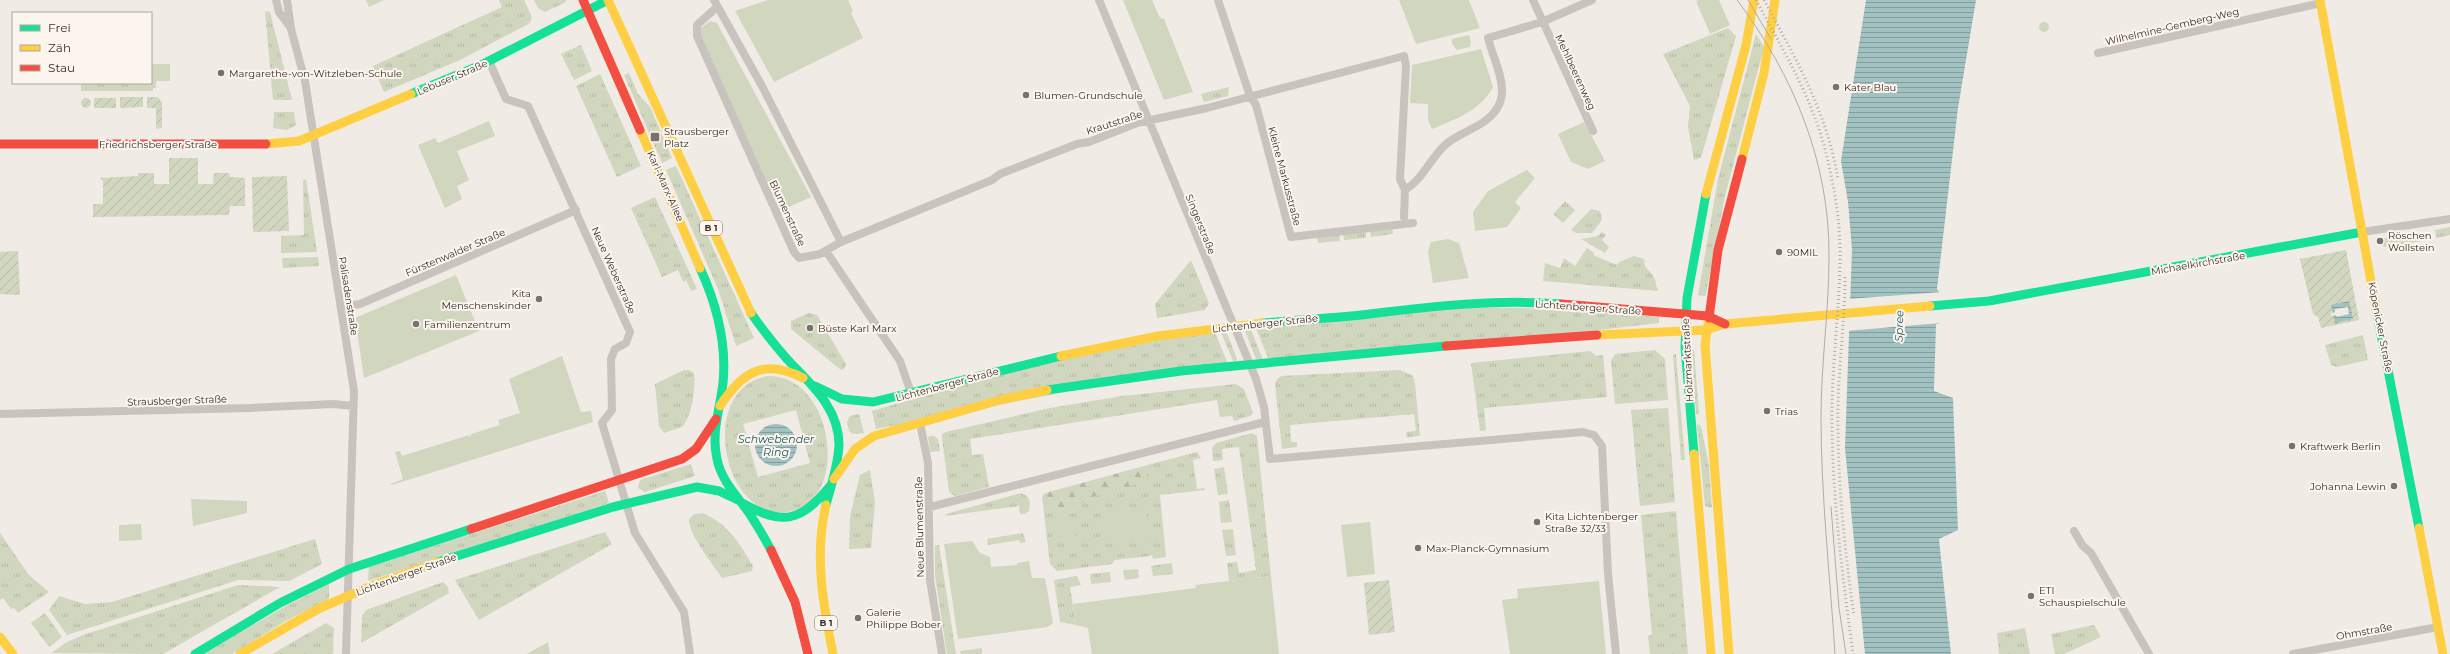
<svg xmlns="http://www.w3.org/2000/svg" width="2450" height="654" font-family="Montserrat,sans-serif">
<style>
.grass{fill:url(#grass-tufts);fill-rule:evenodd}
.forest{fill:url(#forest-firs)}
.park{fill:#d1d6bf}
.garden{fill:url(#garden-furrows)}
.water{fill:url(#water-rules)}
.pier{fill:#f0ebe5}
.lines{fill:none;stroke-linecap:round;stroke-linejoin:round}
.street{stroke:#c9c3be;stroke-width:8}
.fast{stroke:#16e098;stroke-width:9}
.slow{stroke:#ffcf43;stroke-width:9}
.jam{stroke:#f24e42;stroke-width:9}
.tram{stroke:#b1aca8;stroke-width:1}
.rail{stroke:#b1aca8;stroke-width:3;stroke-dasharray:1 3;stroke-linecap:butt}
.poi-dot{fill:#7a716c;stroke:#fbf5ee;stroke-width:1.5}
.labels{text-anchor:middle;stroke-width:4;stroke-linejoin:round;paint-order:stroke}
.shield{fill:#fbf5ee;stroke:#756b66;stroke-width:1}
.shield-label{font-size:9px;font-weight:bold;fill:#3b302b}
.street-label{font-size:10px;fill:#3b302b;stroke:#fbf5ee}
.poi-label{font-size:10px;fill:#3b302b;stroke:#fbf5ee;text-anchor:start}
.water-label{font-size:11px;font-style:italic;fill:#1f5a5e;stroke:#fbf5ee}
</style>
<defs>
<pattern id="grass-tufts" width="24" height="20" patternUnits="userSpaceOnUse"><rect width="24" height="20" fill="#d1d6bf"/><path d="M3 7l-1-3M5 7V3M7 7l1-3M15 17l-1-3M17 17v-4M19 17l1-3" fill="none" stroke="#b4b8a4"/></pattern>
<pattern id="forest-firs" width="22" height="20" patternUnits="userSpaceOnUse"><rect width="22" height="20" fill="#d1d6bf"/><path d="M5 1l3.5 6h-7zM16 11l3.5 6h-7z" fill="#b4b8a4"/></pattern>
<pattern id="garden-furrows" width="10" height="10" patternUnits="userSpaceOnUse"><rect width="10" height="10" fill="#d1d6bf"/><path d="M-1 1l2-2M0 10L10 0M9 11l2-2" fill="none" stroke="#b4b8a4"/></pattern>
<pattern id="water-rules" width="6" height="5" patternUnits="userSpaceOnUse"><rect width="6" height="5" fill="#a1c2c1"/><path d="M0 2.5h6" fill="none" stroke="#849e9d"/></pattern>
</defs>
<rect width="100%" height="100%" fill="#f0ebe5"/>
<!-- grass -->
<path class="grass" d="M499,0H524L532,17L530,23L460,60L384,92L373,66L502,7Z
M534,0H565L566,2L545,12L538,8Z
M265,11L270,12L292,100H273Z
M1728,28L1736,36L1701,158L1694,160L1688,127L1690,106L1663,54Z
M1756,34L1764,47L1725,196L1706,293L1705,296L1698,295L1718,179Z
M581,45L592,71L574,80L561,54Z
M629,73L638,94L650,107L672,158L662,163L624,75Z
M600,74L641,166L617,177L576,86Z
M130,83L131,91H81V84Z
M1229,87L1228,96L1204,102L1201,94Z
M274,112H294L296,125L287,130L273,128Z
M676,166L754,338L736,346L718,289L666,170Z
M306,179L317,252L281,253V236L304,235L303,180Z
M655,197L697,289L691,291L686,280L683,282L678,270L662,277L631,208Z
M1565,201L1575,210L1563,223L1553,214Z
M1591,209L1600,211L1602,220L1592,233H1576L1571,230Z
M1392,227L1393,234L1371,237L1370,230Z
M2450,227V235L2436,238L2435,230Z
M1366,230V238L1344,240L1343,233Z
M1602,232L1606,235L1602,240L1609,247L1605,253L1581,239L1598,236Z
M2416,233L2421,236L2422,241L2384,247L2382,239Z
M1339,234L1340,241L1318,243L1317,236Z
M1587,248L1594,253L1593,255L1617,265L1619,262L1634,256L1644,259L1645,266L1654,277L1658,291L1543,281L1545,263L1560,268L1564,258L1575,266Z
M318,257L319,266L283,268L282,258Z
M1191,260L1209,303L1205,310L1157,318L1155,304Z
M1470,307L1561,309L1659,317V323L1573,333L1269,360L1255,326Z
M809,313L817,315L846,364L844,369L841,370L791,329V321Z
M1250,327L1263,360L1256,359L1245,331Z
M1214,330L1228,364L1196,366L876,429L872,411L1029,365Z
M1220,330L1226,331L1237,359L1234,363Z
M2363,335L2368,360L2337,367L2331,365L2325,345Z
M1655,350L1665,359L1668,400L1615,404L1611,361L1615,354Z
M1691,350H1694L1699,414H1696Z
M1590,351L1596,356L1603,355L1607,397L1484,408L1486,430L1480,431L1471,363Z
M1676,354L1685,460H1681L1673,355Z
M684,370H689L694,373C696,387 692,417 682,427L664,433L659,426L655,384Z
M1400,370L1413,376L1415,383L1420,436L1407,437L1406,432L1416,431L1414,414L1290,425L1291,442H1297V447L1282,449L1275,384L1277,379L1281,376Z
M769,376C836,376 851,506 786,512C721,519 697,386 769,376ZM796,410L810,463L758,477L743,424Z
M1236,384L1244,389L1253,413L1250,416L1234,421L1232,416L1220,417L1217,400L970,439L972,455L983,454L989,487L955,496L949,492L942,438V434L946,432L1050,408L1122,396Z
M1668,408L1675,502L1640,506L1631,410Z
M859,414L864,433L853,434L849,431L847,422L850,416Z
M1697,424L1701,426L1709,466L1712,508L1705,506Z
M1252,433L1257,436L1271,576L1229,581L1227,563L1237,562L1239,573L1256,570L1239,447L1222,449L1223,460L1213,461L1212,448L1216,443Z
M934,436L938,439L940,451L930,452L928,437Z
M1197,452L1201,458L1193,460L1197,489L1204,488L1205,490L1160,495L1166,557L1153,559L1152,555L1150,556L1115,560L1112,564L1057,571L1050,564L1042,496L1045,493L1065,516L1089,498L1147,481L1144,466Z
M691,464L695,476L645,492L638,488L640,480Z
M1224,467L1228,494L1218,495L1214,469Z
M870,470L875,502L871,548L849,549L850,516L860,475Z
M605,491L609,503L368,581L369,567Z
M1021,493C1030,496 1031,502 1029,511L1024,514H1020L1019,506L945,516L946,514Z
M1229,500L1232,522L1221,523L1219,502Z
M1676,511L1688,654H1650L1648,636L1652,635L1641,515Z
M703,513C730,526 738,541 753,566L752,571L722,578C713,564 688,534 689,519L694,514Z
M1233,529L1236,555L1226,556L1222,530Z
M605,532L612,544L479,620L455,580Z
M0,533L29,575L49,592L18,613L14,608L11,609L3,598L0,600Z
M1023,533L1026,542L1020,543L1019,540L988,545L987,539Z
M315,539L322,564L289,581L238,580L67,635L49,610L59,596L85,604L112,602Z
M935,545H939L956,654H947L935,576Z
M1172,563L1173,574L1153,576L1151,566Z
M1138,569L1139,578L1125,580L1123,570Z
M1110,572L1111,582L1091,584L1090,574Z
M1077,576L1081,585L1070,587L1076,625L1060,622L1054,580Z
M443,582L448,587L449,593L361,643L362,616L366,610Z
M329,584V599L284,622L232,654H203L284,607Z
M238,585L280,587L163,654L51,653L67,642L83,635Z
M45,613L62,637L49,647L31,623Z
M326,623L334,628L333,654H272Z
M2094,625L2101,637L2064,654H2055L2051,634Z
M2025,628L2030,654H1999L1997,633Z
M982,648V654H961L960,651Z"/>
<!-- forest -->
<path class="forest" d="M1144,466L1148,481L1089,498L1065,516L1045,493Z"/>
<!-- park -->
<path class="park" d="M366,0H384L369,7Z
M768,0H848L853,11L851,13L863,38L774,82L735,11Z
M1123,0H1152L1160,18L1164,19L1193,92L1164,100Z
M1399,0H1469L1480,28L1416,44Z
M1699,0H1719L1730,25L1710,34L1696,1Z
M710,21L717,23L811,197L780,211L700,35L701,28Z
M2039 27a5 5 0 1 1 10 0a5 5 0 1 1-10 0Z
M1469,35L1471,42L1470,47L1457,50L1452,44V39Z
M1481,49L1493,87C1480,111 1456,119 1432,129L1428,120V104L1410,103L1412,65Z
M151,64H170V81H156V88H153V91H131L130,83H151Z
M489,121L495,136L457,151L469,180L457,186L462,199L445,208L418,145L435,138L438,143Z
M1584,122L1605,161L1588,169L1571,162L1558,134Z
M1527,170L1535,178L1515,202L1521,208L1507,227L1475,231L1473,212L1488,191Z
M1448,239L1459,243L1469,278L1433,283L1428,252L1431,242Z
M456,275L479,331L364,378L355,318Z
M562,356L581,412L591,411L593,422L392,485L390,484L403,479L395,452L400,451L402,456L469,435L470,437L471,434L500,425L498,420L520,413L509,379Z
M191,499L247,501V513L193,526Z
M1145,508L1150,536L1107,544L1102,516Z
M1071,516V530L1080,541L1072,549C1060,544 1056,534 1055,521Z
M1370,522L1375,574L1347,577L1341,525Z
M141,524L142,540L119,541V525Z
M972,541L980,553L990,557L991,567L1017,565V563L1029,561L1032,578H1045L1053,623L1048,627L958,639L944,544Z
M1271,576L1279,654H1092L1088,628L1076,625L1073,604L1196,588L1195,585Z
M1599,581L1606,654H1507L1510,653L1502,600L1518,598L1517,589Z
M548,642L550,654H527Z"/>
<!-- garden -->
<path class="garden" d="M120,97H143V107L120,108Z
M147,97H157L162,102V128L156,129V108H147Z
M81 103a5 5 0 1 1 10 0a5 5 0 1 1-10 0Z
M94,98H116V108H94Z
M169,158H198V184H213L214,173H229L230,177L245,178V206H230L229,215L93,217V204H103V181L100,178L138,176V173H154V184H169Z
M287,176L289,231L253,232L252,177Z
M2346,250L2359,320L2321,328L2318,317L2313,314L2300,259Z
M18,251L20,295L0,294V252Z
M1389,580L1395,632L1369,635L1364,583Z"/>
<!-- water -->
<path class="water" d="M1866,0H1976L1958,108L1937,289L1940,293L1939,324H1936L1934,391L1953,398L1958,530L1939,539L1951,654H1865L1845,448L1852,249L1848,202L1841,161Z
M2349,301L2353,319L2335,323L2331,305Z
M755 445a21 21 0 1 1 42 0a21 21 0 1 1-42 0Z"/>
<!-- pier -->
<path class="pier" d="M1942,292L1941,323L1846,331L1848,299Z
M2348,307L2349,314L2337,317L2336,315L2331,316V313L2335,312V309Z"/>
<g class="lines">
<!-- street -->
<path class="street" d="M276,0L279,12L291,28
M287,0L291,29L305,81L354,391L346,654
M714,0L762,86L841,242
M1099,0L1256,379L1264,407L1270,459L1583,432L1594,435L1602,446L1608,574L1616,654
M1218,0L1250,96L1256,105L1291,237L1413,223
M1533,0L1593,131
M717,7L697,25V36L794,252L799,258L820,254L841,242L992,180L1000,174L1077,144L1089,142L1137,123L1207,108L1404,56L1406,66L1400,179L1405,190L1404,217
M2098,53L2321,3
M489,61L506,99L528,106L630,332L626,343L615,349L611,359L612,410L602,423L635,533L684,612L690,654
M1405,190C1423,179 1430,159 1445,145C1456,135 1470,131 1482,123C1518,100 1496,69 1488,38L1542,22L1592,0
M2362,232L2450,219
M826,251L900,361L911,393
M341,307L360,304L576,210
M0,414L249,408L333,404L353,406
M920,423L928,463L930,580L942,654
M930,507L1265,422
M2074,531L2082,545L2091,553L2149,654
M2293,654L2438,627"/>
<!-- fast -->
<path class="fast" d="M411,94L481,65L608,0
M700,268C717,305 727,342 723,383C720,409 711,433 717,459C721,480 737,496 749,513C757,525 764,537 771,550
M1930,306L1989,301L2362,232
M2376,309L2419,528
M751,313C762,329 774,344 787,359C810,384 839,407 839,445C838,466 831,486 826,505
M1263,323C1299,320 1334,318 1370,314C1433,306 1497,299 1561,304
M815,386L842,399L873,402L1061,356
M1047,390L1181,371L1446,346
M1694,454L1685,347L1687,298L1706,194
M742,503C783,526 801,522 830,486
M438,562L613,507L697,487L719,491L740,501
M195,654L280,603L349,569L471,529"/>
<!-- slow -->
<path class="slow" d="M608,0L751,313
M2320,0L2376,309
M640,130L700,268
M266,144L299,141L411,94
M1742,159L1764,73L1775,0
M1706,194L1746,45L1754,0
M1709,318L1705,345L1729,654
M1597,335L1706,330L1725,324L1930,306
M1061,356L1158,336L1263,323
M720,406C742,372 764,358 803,378
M1694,454L1711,654
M834,479L855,449L874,436L1000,400L1047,390
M826,505C814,555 823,604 833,654
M2419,528L2443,654
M0,637L13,654
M240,654L318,609L371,586L438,562"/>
<!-- jam -->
<path class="jam" d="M583,0L640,130
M0,144H266
M1561,304L1708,316L1725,324
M1709,318L1718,250L1742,159
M1446,346L1597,335
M471,529L682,459L696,449L716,419
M771,550L795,602L808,654"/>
<!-- tram -->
<path class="tram" d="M1737,0C1793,74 1830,163 1829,257C1829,311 1821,363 1821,417C1821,496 1830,575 1835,654
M1748,0L1771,39
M1831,507L1839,608L1846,654"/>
<!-- rail -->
<path class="rail" d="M1756,0C1783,50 1812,97 1826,153C1835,189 1841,226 1840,263C1839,310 1833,358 1832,405C1831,488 1842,572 1853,654
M1764,0C1795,57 1828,114 1838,180
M1845,277C1845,320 1839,362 1838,405C1837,475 1844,547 1854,616"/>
</g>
<!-- markers -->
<g class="poi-dot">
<circle cx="221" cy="73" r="4"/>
<circle cx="1836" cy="87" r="4"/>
<circle cx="1026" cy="95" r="4"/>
<rect x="650" y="132" width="10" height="10" rx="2"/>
<circle cx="2380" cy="241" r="4"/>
<circle cx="1779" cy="252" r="4"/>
<circle cx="539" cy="299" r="4"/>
<circle cx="416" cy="324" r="4"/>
<circle cx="810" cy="328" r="4"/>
<circle cx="1767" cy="411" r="4"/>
<circle cx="2292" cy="446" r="4"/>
<circle cx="2394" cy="486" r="4"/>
<circle cx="1537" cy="522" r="4"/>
<circle cx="1418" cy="548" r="4"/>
<circle cx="2031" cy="596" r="4"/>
<circle cx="858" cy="618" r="4"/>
</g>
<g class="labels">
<!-- shield labels -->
<g class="shield">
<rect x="700" y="221" width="22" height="14" rx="3"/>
<rect x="815" y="616" width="22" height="14" rx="3"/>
</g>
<g class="shield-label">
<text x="711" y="231">B 1</text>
<text x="826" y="626">B 1</text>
</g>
<!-- street labels -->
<g class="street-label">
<text transform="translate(2172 26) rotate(-13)" y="4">Wilhelmine-Gemberg-Weg</text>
<text transform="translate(1576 72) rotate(65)" y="4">Mehlbeerenweg</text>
<text transform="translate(452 77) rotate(-23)" y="4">Lebuser Straße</text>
<text transform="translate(1114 122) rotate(-18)" y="4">Krautstraße</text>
<text x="158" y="148">Friedrichsberger Straße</text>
<text transform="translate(1285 176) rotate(75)" y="4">Kleine Markusstraße</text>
<text transform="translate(666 186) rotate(66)" y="4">Karl-Marx-Allee</text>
<text transform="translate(788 213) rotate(65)" y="4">Blumenstraße</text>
<text transform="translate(1201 224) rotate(68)" y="4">Singerstraße</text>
<text transform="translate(455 252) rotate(-23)" y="4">Fürstenwalder Straße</text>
<text transform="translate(2198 263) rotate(-10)" y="4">Michaelkirchstraße</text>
<text transform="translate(614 270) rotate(66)" y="4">Neue Weberstraße</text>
<text transform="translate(349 296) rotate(81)" y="4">Palisadenstraße</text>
<text transform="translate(1588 307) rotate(4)" y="4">Lichtenberger Straße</text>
<text transform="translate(1265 323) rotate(-6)" y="4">Lichtenberger Straße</text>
<text transform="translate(2381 327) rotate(79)" y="4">Köpenicker Straße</text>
<text transform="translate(1687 360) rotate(-93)" y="4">Holzmarktstraße</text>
<text transform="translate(947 384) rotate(-15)" y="4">Lichtenberger Straße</text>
<text transform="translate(177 400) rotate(-2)" y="4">Strausberger Straße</text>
<text transform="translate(919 527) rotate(-91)" y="4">Neue Blumenstraße</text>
<text transform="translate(406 574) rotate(-20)" y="4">Lichtenberger Straße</text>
<text transform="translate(2364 631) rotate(-10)" y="4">Ohmstraße</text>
</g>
<!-- poi labels -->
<g class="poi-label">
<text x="229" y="77">Margarethe-von-Witzleben-Schule</text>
<text x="1844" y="91">Kater Blau</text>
<text x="1034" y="99">Blumen-Grundschule</text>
<text x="664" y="135">Strausberger<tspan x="664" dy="12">Platz</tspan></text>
<text x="2388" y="239">Röschen<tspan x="2388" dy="12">Wollstein</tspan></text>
<text x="1787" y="256">90MIL</text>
<text x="531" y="297" text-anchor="end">Kita<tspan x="531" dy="12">Menschenskinder</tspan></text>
<text x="424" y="328">Familienzentrum</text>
<text x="818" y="332">Büste Karl Marx</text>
<text x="1775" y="415">Trias</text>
<text x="2300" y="450">Kraftwerk Berlin</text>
<text x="2386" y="490" text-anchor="end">Johanna Lewin</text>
<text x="1545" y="520">Kita Lichtenberger<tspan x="1545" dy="12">Straße 32/33</tspan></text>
<text x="1426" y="552">Max-Planck-Gymnasium</text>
<text x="2039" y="594">ETI<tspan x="2039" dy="12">Schauspielschule</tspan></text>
<text x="866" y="616">Galerie<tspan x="866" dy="12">Philippe Bober</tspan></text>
</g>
<!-- water labels -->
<g class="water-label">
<text transform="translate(1899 326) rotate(-88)" y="4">Spree</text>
<text x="776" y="443">Schwebender<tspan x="776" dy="13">Ring</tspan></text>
</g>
</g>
<!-- legend -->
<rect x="12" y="12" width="140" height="72" fill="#fbf5ee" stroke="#aea6a0"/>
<rect x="20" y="25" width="20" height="6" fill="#16e098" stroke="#aea6a0"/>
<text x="48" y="32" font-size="12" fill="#3b302b">Frei</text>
<rect x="20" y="45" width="20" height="6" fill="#ffcf43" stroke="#aea6a0"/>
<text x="48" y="52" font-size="12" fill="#3b302b">Zäh</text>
<rect x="20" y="65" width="20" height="6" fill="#f24e42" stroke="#aea6a0"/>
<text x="48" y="72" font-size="12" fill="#3b302b">Stau</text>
</svg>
